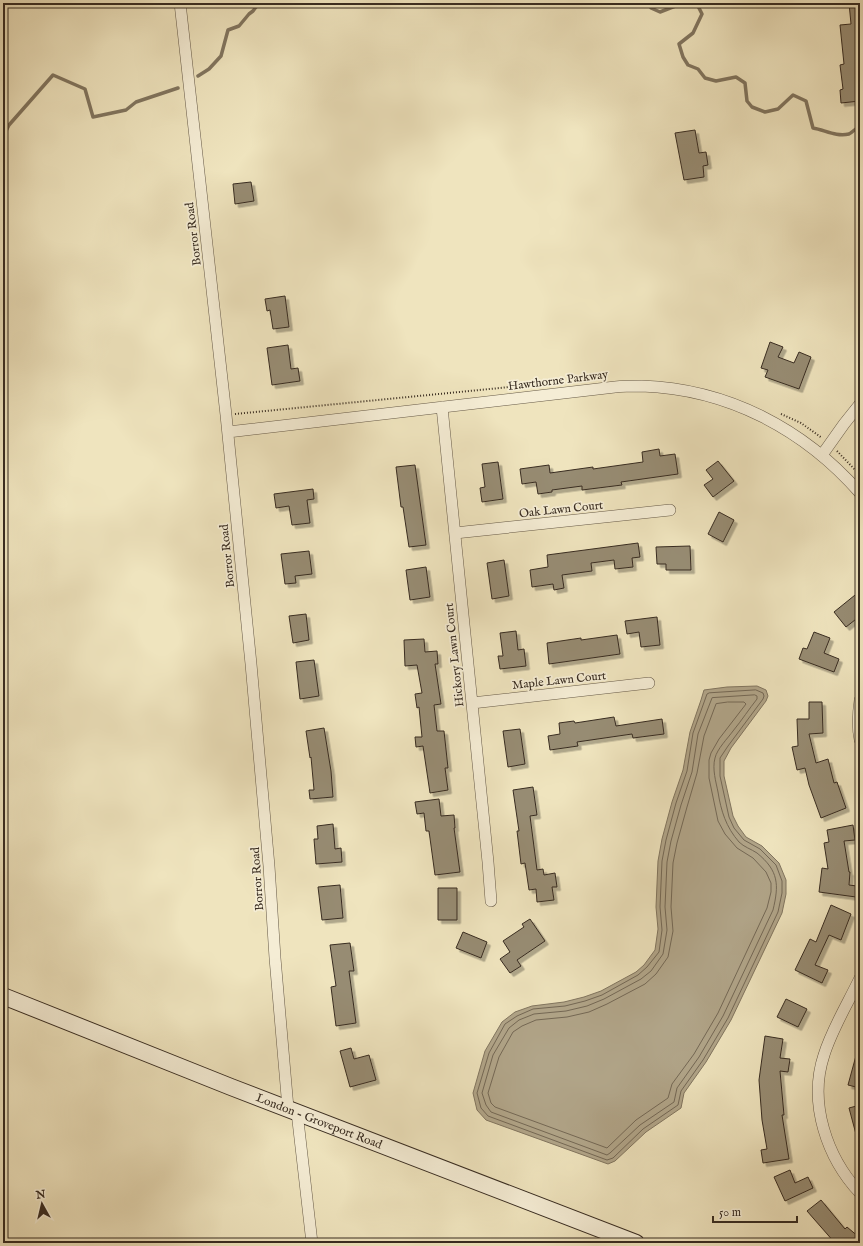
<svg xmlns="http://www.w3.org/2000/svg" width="863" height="1246" font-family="'IM FELL English',serif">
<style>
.water{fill:#b1a589;stroke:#81755f}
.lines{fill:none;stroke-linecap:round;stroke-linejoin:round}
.shore{stroke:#746855;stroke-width:1}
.stream{stroke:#81755f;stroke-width:3.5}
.building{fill:#978c73;stroke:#382c21;filter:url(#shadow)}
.street-casing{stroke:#665a48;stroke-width:12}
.secondary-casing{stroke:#382c21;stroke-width:18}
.path{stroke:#382c21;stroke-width:2;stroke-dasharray:1 2;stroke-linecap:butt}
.street{stroke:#f5edd5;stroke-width:11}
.secondary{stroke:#f5edd5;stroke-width:16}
.labels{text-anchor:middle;stroke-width:3.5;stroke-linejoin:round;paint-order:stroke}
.street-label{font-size:12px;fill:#382c21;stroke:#f5edd5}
</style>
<defs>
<filter id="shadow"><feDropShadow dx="3.5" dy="3.5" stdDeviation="0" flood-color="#0004"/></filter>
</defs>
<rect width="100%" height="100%" fill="#efe4be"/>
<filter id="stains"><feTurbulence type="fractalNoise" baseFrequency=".005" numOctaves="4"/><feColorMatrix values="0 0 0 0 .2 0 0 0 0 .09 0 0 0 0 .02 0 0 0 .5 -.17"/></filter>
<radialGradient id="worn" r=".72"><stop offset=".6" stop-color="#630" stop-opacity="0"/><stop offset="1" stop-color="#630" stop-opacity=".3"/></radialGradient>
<!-- water -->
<path class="water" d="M757,686L766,690L768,696L766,701L731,748L724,761V776L733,816L738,826L746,837L762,846L779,863L786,880V894L782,913L731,1020L706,1062L684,1093L681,1108L646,1132L615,1161L608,1164L486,1120L477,1110L473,1093L485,1051L502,1022L515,1012L532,1006L564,1002L584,997L601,991L636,972L644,965L655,950L658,929L656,907L658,861L662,839L672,802L683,770L690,732L701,700L704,690L727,687Z"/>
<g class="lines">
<!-- shore -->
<path class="shore" d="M756,690L763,693L764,696L763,699L728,746L720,758V776L729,817L734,828L744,840L760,849L776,865L782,881V893L778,912L728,1018L703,1060L681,1091L678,1105L643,1129L613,1158L607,1160L488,1116L481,1108L477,1093L489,1053L505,1024L517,1016L533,1009L565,1006L585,1001L602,995L638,975L647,967L659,952L662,930L660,907L662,861L666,840L676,803L687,771L693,733L707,694L709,693Z
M755,695L757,696V699C749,709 742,720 733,731C728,738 717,749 715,758C712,769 716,782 718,792C721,811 726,827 739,842C744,847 751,849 757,853C779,871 779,885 773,910L723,1016L699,1057L677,1088L674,1102L640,1125L610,1153L607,1155L491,1112L486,1105L482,1093L493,1055L509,1028L519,1020L534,1014L566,1011L587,1006L604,999L641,979L651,971L663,954L667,930L665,907L667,862L671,841L681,805L692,772L698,734L712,698Z
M728,702H744L746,704L719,739L711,753L709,760V778L718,821L725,834L737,848L753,858L766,872L771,883V892L767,908L718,1013L694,1054L672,1084L668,1098L636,1120L607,1148L495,1107L491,1103L488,1093L499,1057L513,1032L522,1026L536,1020L567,1017L589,1012L607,1004L645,984L656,974L668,957L673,931L671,907L673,863L677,843L687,807L697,773L704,736L716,704Z"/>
<!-- stream -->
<path class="stream" d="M650,3L651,8L660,12L683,3L698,6L702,14L693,33L679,44L683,57L688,65L698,69L705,78L716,81L736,77L745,83L747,101L752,107L765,112L778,109L793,95L806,101L813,128C825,130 836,137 849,134C853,132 855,128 860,127
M198,76L209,69L221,56L228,30L239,26L249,14L253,11L259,3
M3,137L9,125L53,75L85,89L93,117L126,110L136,102L178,88"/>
</g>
<!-- building -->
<path class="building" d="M849,3H859L860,17V101L841,103L840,90L843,89L840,65L844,64L840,25L851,24Z
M695,130L699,153L706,152L708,165L703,166L704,177L684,180L675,133Z
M251,182L254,201L235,204L233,184Z
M285,296L289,327L273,329L270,310L267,311L265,299Z
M770,342L783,347L778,357L794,363L799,352L811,357L799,389L765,377L768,370L761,368Z
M288,345L291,369L298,368L300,381L272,385L267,348Z
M659,449L660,456L675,454L678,474L621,482L622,485L582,490V486L552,490V492L538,494L536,482L522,484L520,469L549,465L550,473L593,467V469L643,462L642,452Z
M718,461L734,481L713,497L704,485L713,479L706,470Z
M498,462L503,499L482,502L480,488L485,487L482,464Z
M415,465L426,545L409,547L403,507H401L396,467Z
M313,489L314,499L307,500L310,523L292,525L289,506L276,508L274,494Z
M719,512L734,520L723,542L708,534Z
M638,543L640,557L632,558L633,567L615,569L614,560L591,563L592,571L562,575L564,588L554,590L553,584L532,587L530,570L548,567L547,555Z
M690,546L691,570H666V564H657L656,547Z
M309,551L312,574L295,576L296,583L285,584L281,554Z
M504,560L509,596L492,599L487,563Z
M426,567L430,597L410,600L406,570Z
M860,591V616L846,627L834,612Z
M306,614L309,640L293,643L289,616Z
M657,617L660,645L641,647L639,632L627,634L625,621Z
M516,631L518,650L524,649L526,666L500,669L498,656H503L500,633Z
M814,632L830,638L824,653L839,659L834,672L799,659L803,648L807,649Z
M617,635L620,654L549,664L547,643L581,638V640Z
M424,639L425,652L437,651L438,664H435L441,704L434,705L437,731H444L448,768H445L448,790L430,793L423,746L416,747L415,737H422L419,707L417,708L415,694L422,693L417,665L405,666L404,640Z
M314,660L319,696L300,699L296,662Z
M809,702H822L823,733L809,734L816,763L828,759L834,783L837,782L846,808L821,818L809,785L805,768L797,770L792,747L798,746L797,719H809Z
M614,717L616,726L662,719L664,734L633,738L632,734L577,742L578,746L550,750L548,736L560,734L559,723L574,721L575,723Z
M324,728L331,771L333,797L310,799L309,790H314L311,757L310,758L306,731Z
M520,729L525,764L508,767L503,731Z
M533,787L537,815L530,816L537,870L543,869L544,875L555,873L557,887H552L554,900L537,902L536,889L529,890L525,863L521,864L517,831H519L513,790Z
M439,799L441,816L454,815L455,828H454L460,872L435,875L429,831H426L424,813L417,814L415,802Z
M333,824L335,849L341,848L342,862L316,864L314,839H318L317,826Z
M853,825L855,840L844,841L849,872H850L849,885L857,886L856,897L819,892L822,868L828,869L824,843L829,842L827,830Z
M340,885L343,918L322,920L318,887Z
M438,888H457V920H438Z
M831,905L851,914L841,940L829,935L815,965L828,970L822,983L795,970L810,939L816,942Z
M530,919L545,941L517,960L521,966L510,973L500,959L510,952L503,941L524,927L522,924Z
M463,932L487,942L481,958L456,948Z
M350,943L354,971H349L356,1023L336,1026L331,987L336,986L330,945Z
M786,999L807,1009L798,1027L777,1017Z
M765,1036L783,1039L780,1058L790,1059L788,1072L780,1071L784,1115H782L789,1159L763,1163L761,1150L767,1149L762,1120L759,1080Z
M351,1048L354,1059L369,1055L376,1080L350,1087L340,1051Z
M857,1052H860V1088L848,1085Z
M860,1105V1138H857L849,1108Z
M790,1170L795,1183L808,1177L813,1188L785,1201L774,1177Z
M821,1200L845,1229L847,1227L860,1238V1243H835L807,1211Z"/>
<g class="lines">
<defs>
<path id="street" d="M180,3L226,415L251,664L269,866L275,958L288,1108
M442,407L488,862L491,901
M228,432L615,387C624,386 633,386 642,386C728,389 804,429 860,493
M822,455L844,424L860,404
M455,533L670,510
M860,700C858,714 857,727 860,740
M472,703L649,683
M860,978C848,1003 832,1029 824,1055C808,1103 827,1158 860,1193
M297,1112L312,1243"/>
<g id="secondary">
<path id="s1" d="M3,996L231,1087L636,1243"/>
</g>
</defs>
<!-- street casing -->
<use href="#street" class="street-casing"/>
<!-- secondary casing -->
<use href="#secondary" class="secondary-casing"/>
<!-- path -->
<path class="path" d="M235,414L510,387
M781,414L801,423L822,438
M837,451L860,475"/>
<!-- street -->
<use href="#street" class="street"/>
<!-- secondary -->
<use href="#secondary" class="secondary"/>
</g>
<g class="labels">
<!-- street labels -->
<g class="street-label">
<text transform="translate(193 234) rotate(-97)" y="4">Borror Road</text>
<text transform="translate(558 380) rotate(-7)" y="4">Hawthorne Parkway</text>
<text transform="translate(561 509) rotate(-6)" y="4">Oak Lawn Court</text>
<text transform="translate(227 556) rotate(-96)" y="4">Borror Road</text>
<text transform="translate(454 655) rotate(-96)" y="4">Hickory Lawn Court</text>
<text transform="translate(559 680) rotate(-6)" y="4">Maple Lawn Court</text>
<text transform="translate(257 879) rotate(-94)" y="4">Borror Road</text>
<text dy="4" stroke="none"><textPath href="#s1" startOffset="340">London - Groveport Road</textPath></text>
</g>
</g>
<!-- margin -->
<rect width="863" height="1246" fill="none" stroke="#efe4be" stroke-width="16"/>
<rect x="4" y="4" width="855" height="1238" fill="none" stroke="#382c21" stroke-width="2"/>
<rect x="8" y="8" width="847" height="1230" fill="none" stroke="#382c21"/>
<!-- north arrow -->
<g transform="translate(42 1204) rotate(352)" stroke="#f5edd5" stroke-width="3" paint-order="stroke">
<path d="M0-3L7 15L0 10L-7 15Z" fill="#382c21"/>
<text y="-6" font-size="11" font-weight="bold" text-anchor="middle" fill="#382c21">N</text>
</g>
<!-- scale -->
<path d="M713 1216v6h84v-6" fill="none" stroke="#382c21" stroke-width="2"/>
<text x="719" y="1216" font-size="12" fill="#382c21" stroke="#f5edd5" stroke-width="3" paint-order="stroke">50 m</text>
<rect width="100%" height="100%" filter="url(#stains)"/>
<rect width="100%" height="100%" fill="url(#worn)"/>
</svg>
